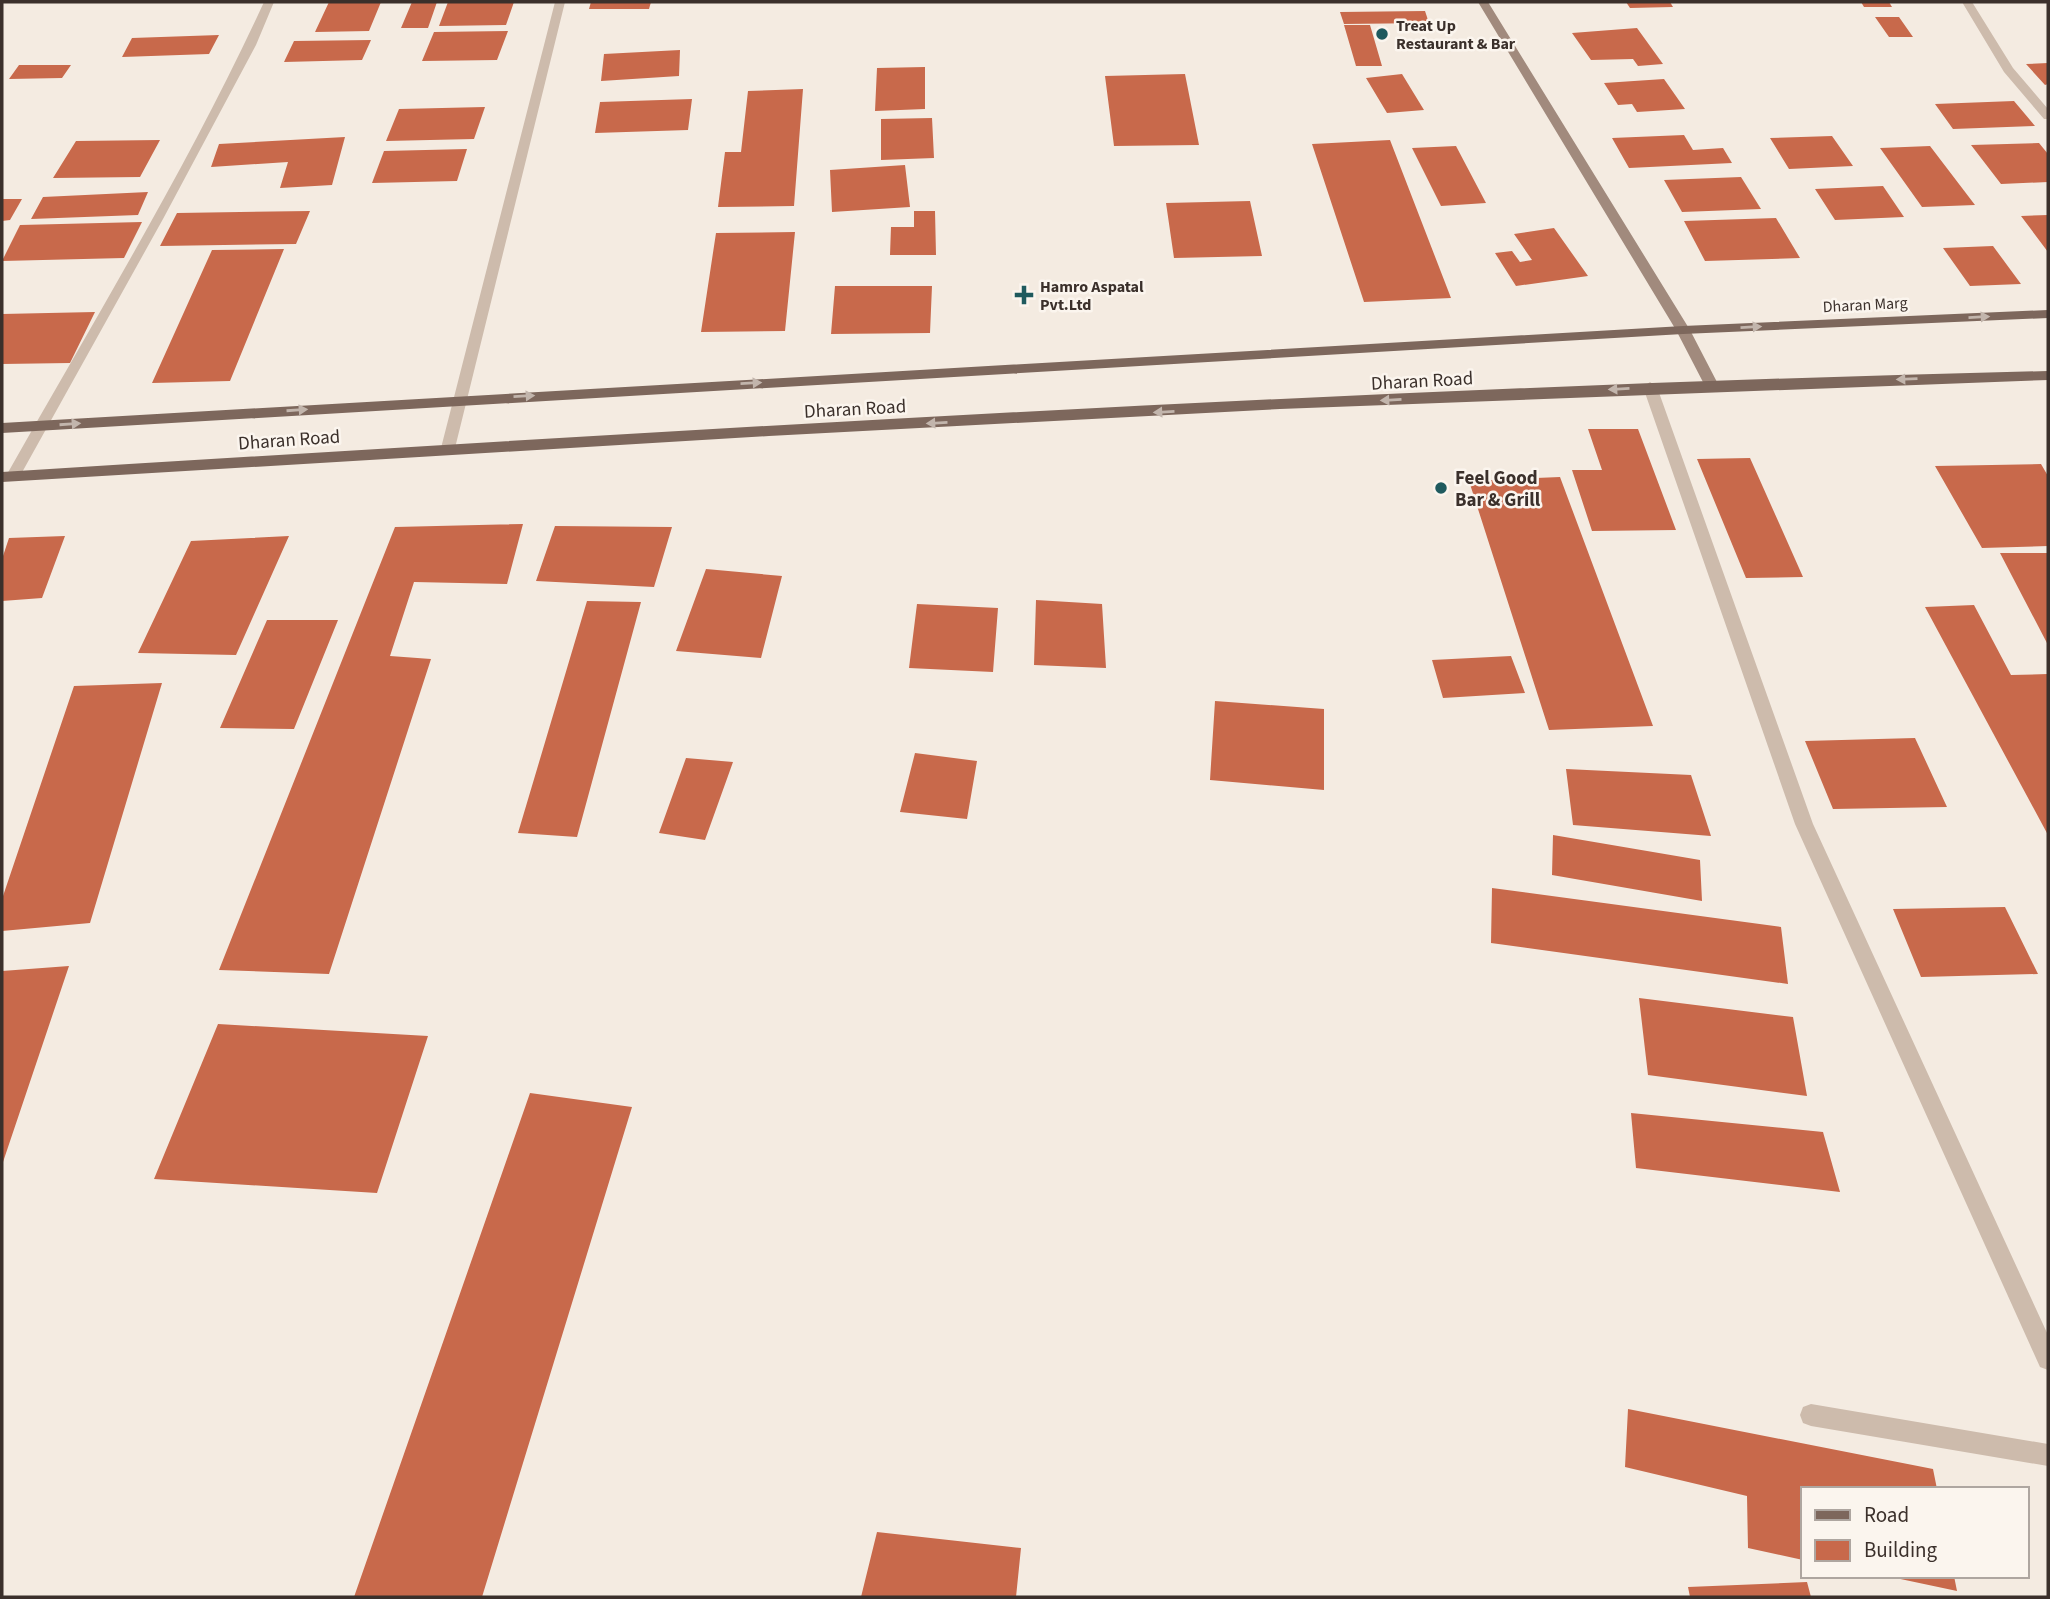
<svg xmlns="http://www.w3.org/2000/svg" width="2050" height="1599" font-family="'Source Sans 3',sans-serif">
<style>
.building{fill:#c8694b}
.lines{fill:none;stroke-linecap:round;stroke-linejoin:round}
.street{fill:#cdbbac;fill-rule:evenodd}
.secondary{fill:#a18a7d;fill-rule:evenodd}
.primary{fill:#7d675c;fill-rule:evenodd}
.oneway{fill:#c2b5ac}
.poi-dot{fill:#1f5a5e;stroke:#fbf5ee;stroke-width:2.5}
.labels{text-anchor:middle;stroke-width:5;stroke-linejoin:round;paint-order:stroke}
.far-poi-label{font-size:16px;font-weight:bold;fill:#3b302b;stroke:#fbf5ee;text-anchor:start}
.far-street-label{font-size:16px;fill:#3b302b;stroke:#fbf5ee}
.street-label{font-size:19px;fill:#3b302b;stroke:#fbf5ee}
.poi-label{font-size:19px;font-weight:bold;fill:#3b302b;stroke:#fbf5ee;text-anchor:start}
</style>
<rect width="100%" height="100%" fill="#f4ebe1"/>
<!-- building -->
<path class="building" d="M329,2H381L369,31L315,32Z
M412,2H437L428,28H401Z
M448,2H514L506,25L439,26Z
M591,2H651L649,9H589Z
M1626,2H1670L1673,7L1630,8Z
M1861,2H1889L1892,7H1864Z
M1425,11L1429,23L1344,24L1340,12Z
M1875,17H1899L1913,37H1889Z
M1344,25H1370L1382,66H1356Z
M1637,28L1663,64L1638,66L1633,59L1591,60L1572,33Z
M508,31L497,60L422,61L434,32Z
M219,35L209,54L122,57L132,38Z
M371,40L362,60L284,62L294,41Z
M680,50L679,76L601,81L604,54Z
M2048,63V84L2045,85L2026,64Z
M19,65H71L62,78L9,79Z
M925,67V109L875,111L877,68Z
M1185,74L1199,145L1114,146L1105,76Z
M1402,74L1424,110L1387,113L1366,78Z
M1664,79L1685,109L1637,112L1632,104L1618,105L1604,83Z
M803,89L794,206L718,207L725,152H741L748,91Z
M692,99L688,130L595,133L600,102Z
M2014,101L2035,126L1953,129L1935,104Z
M485,107L474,139L386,141L399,109Z
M932,118L934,158L881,160V119Z
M1684,135L1693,150L1723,148L1732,163L1629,168L1612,138Z
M1832,136L1853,166L1789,169L1770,138Z
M345,137L332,185L280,188L288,162L211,167L219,144Z
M160,140L140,177L53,178L76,141Z
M1390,140L1451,298L1364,302L1312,144Z
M2039,143L2048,154V182L2001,184L1971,145Z
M1456,146L1486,203L1441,206L1412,148Z
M1930,146L1975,205L1922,207L1880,148Z
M467,149L457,181L372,183L384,151Z
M905,165L910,207L832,212L830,170Z
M1741,177L1761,209L1682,212L1664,180Z
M1883,186L1904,217L1835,220L1815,189Z
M148,192L138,215L31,219L43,197Z
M2,199H22L10,220L2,221Z
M1250,201L1262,256L1174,258L1166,203Z
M310,211L296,244L160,246L177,213Z
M914,211H935L936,255H890L891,227H914Z
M2048,215V252L2021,216Z
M1776,218L1800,258L1705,261L1684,221Z
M142,222L124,258L2,261L20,225Z
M1554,228L1588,276L1516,286L1495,253L1512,251L1520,262L1532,260L1514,234Z
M795,232L785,331L701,332L716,233Z
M1993,246L2021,284L1970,286L1943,248Z
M284,249L230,381L152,383L212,250Z
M835,286H932L930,333L831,334Z
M95,312L70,363L2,364V314Z
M1588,429H1638L1676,530L1592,531L1572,470H1602Z
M1750,458L1803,577L1746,578L1697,459Z
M2041,464L2048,476V546L1982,548L1935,466Z
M1560,477L1653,726L1549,730L1469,481Z
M523,524L507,584L414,582L390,656L431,659L329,974L219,970L395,527Z
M555,526L672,527L654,587L536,581Z
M65,536L42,598L2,601V559L9,538Z
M289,536L236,655L138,653L191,541Z
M2000,553H2048V645Z
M706,569L782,576L761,658L676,651Z
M1036,600L1102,604L1106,668L1034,665Z
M587,601L641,602L577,837L518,833Z
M917,604L998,608L993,672L909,668Z
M1974,605L2011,675L2048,674V835L1925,607Z
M267,620H338L294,729L220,728Z
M1511,656L1525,693L1443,698L1432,660Z
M162,683L90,923L2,931V899L74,686Z
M1215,701L1324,709V790L1210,780Z
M1915,738L1947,807L1833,809L1805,741Z
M915,753L977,761L967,819L900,812Z
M686,758L733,762L705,840L659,833Z
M1566,769L1691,775L1711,836L1573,825Z
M1553,835L1700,860L1702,901L1552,875Z
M1492,888L1781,927L1788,984L1491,943Z
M2005,907L2038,974L1921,977L1893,909Z
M69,966L2,1165V971Z
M1639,998L1793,1017L1807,1096L1648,1075Z
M218,1024L428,1036L377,1193L154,1179Z
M530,1093L632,1107L482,1597H354Z
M1631,1113L1823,1132L1840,1192L1636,1168Z
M1628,1409L1933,1469L1937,1489H1803V1560L1748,1548L1747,1496L1625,1467Z
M877,1532L1021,1548L1016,1597H861Z
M1891,1576H1954L1957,1591L1891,1577Z
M1807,1582L1811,1597H1690L1688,1587Z"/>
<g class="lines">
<!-- street -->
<path class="street" d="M264,2H274L256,45L163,219L20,476L13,481L8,480L6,476C94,320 189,165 264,2Z
M555,2H565L455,448L448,453L441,448Z
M1962,2H1972L2013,68L2048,109V119H2044L2004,72Z
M1650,382L1657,387L1813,824L2048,1335V1370L2040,1367L1795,824L1643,387Z
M1811,1404L2048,1444V1466L1811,1426L1803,1423L1800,1415L1803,1407Z"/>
<!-- secondary -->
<path class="secondary" d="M1478,2H1488L1690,330L1718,384L1716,387H1706L1704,384L1676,330Z"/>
<!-- primary -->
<path class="primary" d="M2048,310V318L1683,334L2,433V423L1683,326Z
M2048,371V380L1280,409L769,436L2,482V472C684,430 1366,387 2048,371Z"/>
</g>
<!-- one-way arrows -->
<defs><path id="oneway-solid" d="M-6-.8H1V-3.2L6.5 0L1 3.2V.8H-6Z" transform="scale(1.75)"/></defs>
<g class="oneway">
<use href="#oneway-solid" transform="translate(1979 317) rotate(-3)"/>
<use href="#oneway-solid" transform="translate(1751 327) rotate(-3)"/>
<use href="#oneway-solid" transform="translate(1907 379) rotate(178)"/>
<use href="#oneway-solid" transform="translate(751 383) rotate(-3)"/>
<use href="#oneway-solid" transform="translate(1619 389) rotate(177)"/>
<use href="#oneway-solid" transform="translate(524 396) rotate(-3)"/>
<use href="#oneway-solid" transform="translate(1391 400) rotate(177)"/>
<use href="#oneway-solid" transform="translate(297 410) rotate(-4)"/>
<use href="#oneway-solid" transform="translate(1164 412) rotate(177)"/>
<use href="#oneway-solid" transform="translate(937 423) rotate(177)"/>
<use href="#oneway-solid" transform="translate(70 424) rotate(-4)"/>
</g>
<!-- markers -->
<g class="poi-dot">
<circle cx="1382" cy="34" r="7"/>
<path d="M1020.5 284.5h7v7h7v7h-7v7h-7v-7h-7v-7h7z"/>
<circle cx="1441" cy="488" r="7"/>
</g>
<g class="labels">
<!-- far-poi labels -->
<g class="far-poi-label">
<text x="1396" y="31">Treat Up<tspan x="1396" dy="18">Restaurant &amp; Bar</tspan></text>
<text x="1040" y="292">Hamro Aspatal<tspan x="1040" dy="18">Pvt.Ltd</tspan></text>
</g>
<!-- far-street labels -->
<g class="far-street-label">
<text transform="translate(1865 304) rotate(-3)" y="6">Dharan Marg</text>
</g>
<!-- street labels -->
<g class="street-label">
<text transform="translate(1422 380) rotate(-3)" y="7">Dharan Road</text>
<text transform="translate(855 408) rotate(-3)" y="7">Dharan Road</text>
<text transform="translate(289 439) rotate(-4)" y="7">Dharan Road</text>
</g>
<!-- poi labels -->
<g class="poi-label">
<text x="1455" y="484">Feel Good<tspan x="1455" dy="22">Bar &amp; Grill</tspan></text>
</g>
</g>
<!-- border -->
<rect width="2050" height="1599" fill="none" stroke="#3b302b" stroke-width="7"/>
<!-- legend -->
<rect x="1801" y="1487" width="228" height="91" fill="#fbf5ee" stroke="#aea6a0" stroke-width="2"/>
<rect x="1815" y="1510" width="35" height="10" fill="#7d675c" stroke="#aea6a0" stroke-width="2"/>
<text x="1864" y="1522" font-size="21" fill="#3b302b">Road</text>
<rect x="1815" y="1540" width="35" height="21" fill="#c8694b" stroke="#aea6a0" stroke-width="2"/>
<text x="1864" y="1557" font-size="21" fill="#3b302b">Building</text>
</svg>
